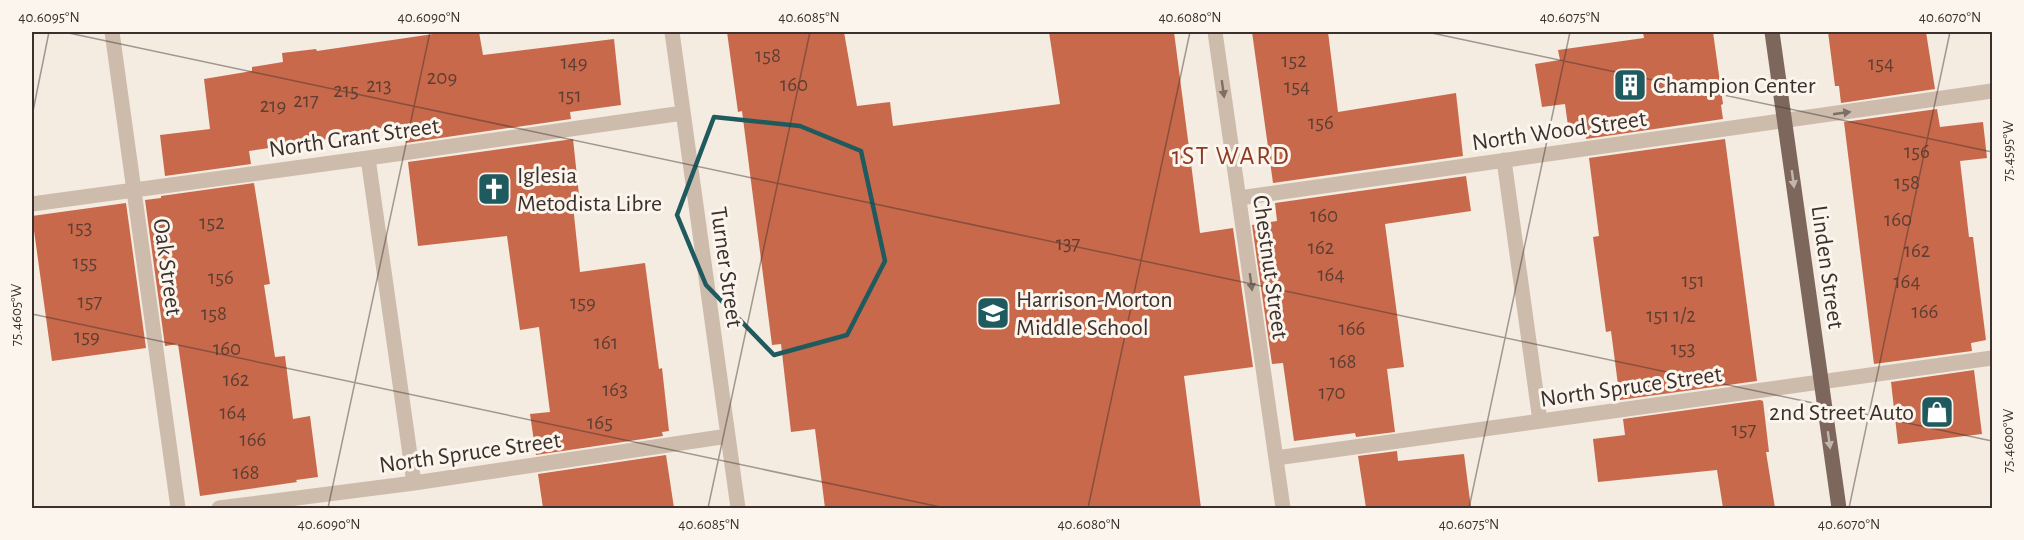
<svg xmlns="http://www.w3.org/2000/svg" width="2024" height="540" font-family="'Alegreya Sans',sans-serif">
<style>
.building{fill:#c8694b}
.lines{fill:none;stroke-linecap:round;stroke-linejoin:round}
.minor{stroke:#cdbbac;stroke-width:15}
.major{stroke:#7d675c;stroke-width:15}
.oneway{fill:#7d6f65}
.oneway2{fill:#c2b5ac}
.marked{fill:none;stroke:#1f5a5e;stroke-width:4.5;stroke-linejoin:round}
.ticks{fill:none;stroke:#3b302b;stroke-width:1.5;stroke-opacity:0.45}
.labels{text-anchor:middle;stroke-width:6;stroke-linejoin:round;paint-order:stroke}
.number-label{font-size:21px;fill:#5e3e33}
.poi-label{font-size:24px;fill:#3b302b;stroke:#fbf5ee;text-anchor:start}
.street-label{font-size:24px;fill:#3b302b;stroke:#fbf5ee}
.neighbourhood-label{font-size:26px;letter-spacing:1.5px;fill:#8c3b22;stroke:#fbf5ee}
.neatline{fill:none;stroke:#3b302b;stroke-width:2}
.ticks-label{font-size:15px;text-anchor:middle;fill:#3b302b}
</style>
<rect width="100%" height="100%" fill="#f4ebe1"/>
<!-- building -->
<path class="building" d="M447,32H479L483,55L614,39L621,105L570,112L571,119L406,143L404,125L327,136L328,139L249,151L251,164L165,176L160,135L210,129L204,79L252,71V67L283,62L282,53L316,49L317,51Z
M727,32H844L857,106L890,102L893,126L1060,104L1049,32H1174L1200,233L1233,228L1253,367L1184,376L1201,508H825L815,429L791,432L781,344L772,345L742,111L738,112Z
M1252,32H1328L1338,112L1456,93L1463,156L1273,183Z
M1643,32H1713L1723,104L1721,105L1723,119L1586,139L1585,124L1568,126L1565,104L1542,107L1535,64L1560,60L1558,50L1644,38Z
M1828,32H1926L1935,89L1841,103L1839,86H1835Z
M1937,109L1940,127L1983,122L1987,158L1960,161L1969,237H1973L1986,340L1971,343L1972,351L1874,364L1844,122Z
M573,139L579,195L572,196L580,272L645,263L659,369L662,368L669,431L662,432L663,436L536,455L530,414L550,412L539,327L520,330L507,236L418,246L408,162Z
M1725,139L1757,381L1620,400L1611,331L1606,332L1593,237L1599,236L1589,158Z
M1466,176L1471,211L1385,224L1404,367L1387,369L1395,432L1356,437L1355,433L1294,441L1283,363L1272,364L1252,225L1277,221L1275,203Z
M254,183L270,284L264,285L275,357L285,356L293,419L310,416L318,477L296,480L297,482L200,496L178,344L165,346L145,200L161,198V196Z
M126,203L146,348L52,361L32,216Z
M1974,370L1982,434L1898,444L1891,382Z
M1760,400L1763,401L1769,452H1766L1775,508H1723L1717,470L1598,482L1593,439L1625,435L1623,419Z
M1397,451L1398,461L1464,454L1471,508H1366L1358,456Z
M666,455L674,508H543L538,474Z"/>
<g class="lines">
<!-- minor -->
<path class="minor" d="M112,32L178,508
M672,32L738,508
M1215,32L1283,508
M368,158L414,483
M1504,160L1540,421
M1239,198L1992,91
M32,204L368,158L683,113
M1276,458L1992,358
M219,508L414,483L728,436"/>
<!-- major -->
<path class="major" d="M1772,32L1839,508"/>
</g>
<!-- one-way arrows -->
<defs><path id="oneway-solid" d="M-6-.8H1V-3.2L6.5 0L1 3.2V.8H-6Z" transform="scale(1.5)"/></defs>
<g class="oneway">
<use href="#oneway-solid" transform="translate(1223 89) rotate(82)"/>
<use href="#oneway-solid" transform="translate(1842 113) rotate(-8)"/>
<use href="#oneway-solid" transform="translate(1251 282) rotate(82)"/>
</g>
<g class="oneway2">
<use href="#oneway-solid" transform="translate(1793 179) rotate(82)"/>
<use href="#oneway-solid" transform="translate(1829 440) rotate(82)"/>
</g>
<!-- marked area -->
<path class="marked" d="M714,117L800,126L861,151L885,261L847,335L774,355L706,285L677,215Z"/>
<!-- ticks -->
<path class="ticks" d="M64,32L1992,441M1427,32L1992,152M32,116L49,32M32,314L945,508M328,508L430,32M708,508L810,32M1088,508L1190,32M1469,508L1570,32M1849,508L1950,32"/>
<!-- icons -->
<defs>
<symbol id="building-square" viewBox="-11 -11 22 22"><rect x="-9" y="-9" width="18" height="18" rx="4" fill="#1f5a5e" stroke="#fbf5ee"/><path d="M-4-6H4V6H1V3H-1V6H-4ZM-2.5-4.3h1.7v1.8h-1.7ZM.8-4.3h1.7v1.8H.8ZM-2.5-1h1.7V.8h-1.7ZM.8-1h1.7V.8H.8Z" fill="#fff"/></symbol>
<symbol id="church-square" viewBox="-11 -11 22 22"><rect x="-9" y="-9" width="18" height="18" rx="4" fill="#1f5a5e" stroke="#fbf5ee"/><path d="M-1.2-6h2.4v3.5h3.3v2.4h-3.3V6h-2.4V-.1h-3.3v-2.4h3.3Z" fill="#fff"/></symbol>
<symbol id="school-square" viewBox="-11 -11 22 22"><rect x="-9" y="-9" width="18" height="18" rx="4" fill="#1f5a5e" stroke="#fbf5ee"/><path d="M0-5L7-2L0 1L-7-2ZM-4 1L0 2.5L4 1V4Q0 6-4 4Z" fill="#fff"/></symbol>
<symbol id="shop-square" viewBox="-11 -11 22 22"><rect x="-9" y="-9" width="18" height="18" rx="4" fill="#1f5a5e" stroke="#fbf5ee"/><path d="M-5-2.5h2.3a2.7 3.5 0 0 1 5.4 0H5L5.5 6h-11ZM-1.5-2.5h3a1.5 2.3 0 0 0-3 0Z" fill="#fff"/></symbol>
</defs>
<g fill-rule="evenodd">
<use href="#building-square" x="1611" y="66" width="38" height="38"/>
<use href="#church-square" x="475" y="170" width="38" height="38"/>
<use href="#school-square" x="974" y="294" width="38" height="38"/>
<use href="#shop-square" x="1918" y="393" width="38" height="38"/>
</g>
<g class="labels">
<!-- number labels -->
<g class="number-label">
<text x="768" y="62">158</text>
<text x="1294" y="67">152</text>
<text x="574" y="69">149</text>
<text x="1881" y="70">154</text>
<text x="442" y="84">209</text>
<text x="794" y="91">160</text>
<text x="379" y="92">213</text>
<text x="1297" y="93">154</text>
<text x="346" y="97">215</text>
<text x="570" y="102">151</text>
<text x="306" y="107">217</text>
<text x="273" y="112">219</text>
<text x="1321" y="129">156</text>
<text x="1917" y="158">156</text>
<text x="1907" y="189">158</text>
<text x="1324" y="222">160</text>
<text x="1898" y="226">160</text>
<text x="212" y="229">152</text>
<text x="80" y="234">153</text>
<text x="1068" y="250">137</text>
<text x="1321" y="254">162</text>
<text x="1917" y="257">162</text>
<text x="85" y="269">155</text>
<text x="1331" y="281">164</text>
<text x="221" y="284">156</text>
<text x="1693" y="287">151</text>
<text x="1907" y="288">164</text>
<text x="90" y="308">157</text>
<text x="583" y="309">159</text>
<text x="1925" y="318">166</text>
<text x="214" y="320">158</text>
<text x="1671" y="322">151 1/2</text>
<text x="1352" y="335">166</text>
<text x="87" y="343">159</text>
<text x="606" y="349">161</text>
<text x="227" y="355">160</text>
<text x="1683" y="355">153</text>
<text x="1343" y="368">168</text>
<text x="236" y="386">162</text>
<text x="615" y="396">163</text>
<text x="1332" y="399">170</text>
<text x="233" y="419">164</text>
<text x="600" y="429">165</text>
<text x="1744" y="436">157</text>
<text x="253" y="446">166</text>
<text x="246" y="479">168</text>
</g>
<!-- poi labels -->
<g class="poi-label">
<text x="1653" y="93">Champion Center</text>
<text x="517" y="183">Iglesia<tspan x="517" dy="28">Metodista Libre</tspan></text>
<text x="1016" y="307">Harrison-Morton<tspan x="1016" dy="28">Middle School</tspan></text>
<text x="1914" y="420" text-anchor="end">2nd Street Auto</text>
</g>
<!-- street labels -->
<g class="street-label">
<text transform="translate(1559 130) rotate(-8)" y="8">North Wood Street</text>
<text transform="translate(354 137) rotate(-8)" y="8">North Grant Street</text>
<text transform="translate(168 267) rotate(82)" y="8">Oak Street</text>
<text transform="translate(727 267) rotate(82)" y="8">Turner Street</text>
<text transform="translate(1271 267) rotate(82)" y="8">Chestnut Street</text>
<text transform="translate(1828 267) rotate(82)" y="8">Linden Street</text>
<text transform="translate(1631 386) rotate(-8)" y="8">North Spruce Street</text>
<text transform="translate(470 452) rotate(-8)" y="8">North Spruce Street</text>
</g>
<!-- neighbourhood labels -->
<g class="neighbourhood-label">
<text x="1231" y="164">1ST WARD</text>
</g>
</g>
<!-- border -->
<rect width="2024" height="540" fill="none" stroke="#fbf5ee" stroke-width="66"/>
<rect x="33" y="33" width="1958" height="474" class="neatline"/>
<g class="ticks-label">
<text x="49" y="22">40.6095°N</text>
<text x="429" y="22">40.6090°N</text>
<text x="809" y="22">40.6085°N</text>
<text x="1190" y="22">40.6080°N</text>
<text x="1570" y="22">40.6075°N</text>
<text x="1950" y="22">40.6070°N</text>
<text transform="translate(2008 151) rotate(-90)" y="5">75.4595°W</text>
<text transform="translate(16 315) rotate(-90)" y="5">75.4605°W</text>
<text transform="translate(2008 441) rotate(-90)" y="5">75.4600°W</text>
<text x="329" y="529">40.6090°N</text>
<text x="709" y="529">40.6085°N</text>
<text x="1089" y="529">40.6080°N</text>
<text x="1469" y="529">40.6075°N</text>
<text x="1849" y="529">40.6070°N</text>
</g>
</svg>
